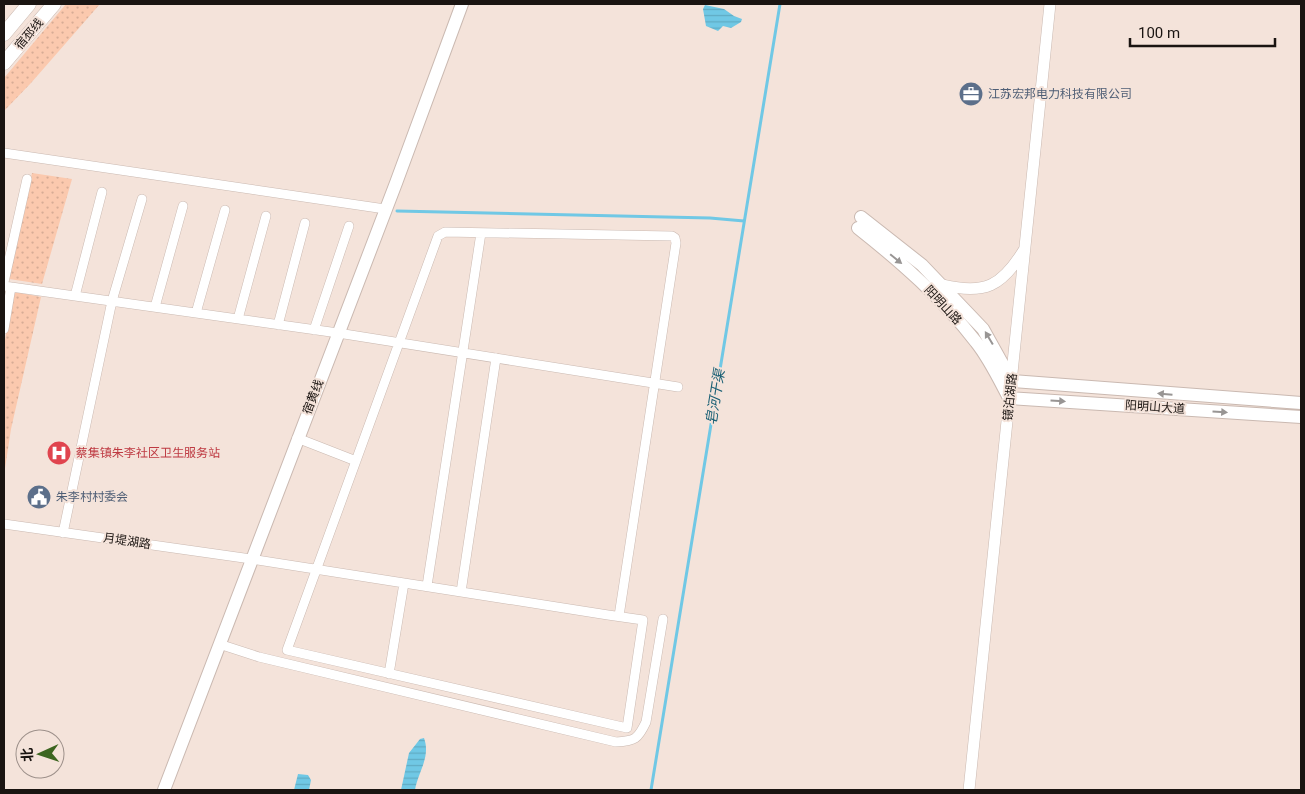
<svg xmlns="http://www.w3.org/2000/svg" width="1305" height="794" font-family="Roboto,'Noto Sans SC',sans-serif">
<style>
.grass{fill:url(#grass-dots)}
.water{fill:url(#water-rules)}
.lines{fill:none;stroke-linecap:round;stroke-linejoin:round}
.stream{stroke:#70c8e5;stroke-width:3}
.minor-casing{stroke:#cab9b1;stroke-width:10}
.tertiary-casing{stroke:#cab9b1;stroke-width:12}
.secondary-casing{stroke:#cab9b1;stroke-width:14}
.primary-casing{stroke:#cab9b1;stroke-width:15}
.minor{stroke:#fff;stroke-width:9}
.tertiary{stroke:#fff;stroke-width:11}
.secondary{stroke:#fff;stroke-width:12}
.primary{stroke:#fff;stroke-width:14}
.oneway{fill:#989594}
.labels{text-anchor:middle;stroke-width:4;stroke-linejoin:round;paint-order:stroke}
.street-label{font-size:12px;fill:#1a1411;stroke:#f4e3da}
.service-label{font-size:12px;fill:#4e5e75;stroke:#f4e3da;text-anchor:start}
.health-label{font-size:12px;fill:#be3a42;stroke:#f4e3da;text-anchor:start}
.water-label{font-size:14px;font-style:italic;fill:#1a6075;stroke:#f4e3da}
</style>
<defs>
<pattern id="grass-dots" width="8" height="8" patternUnits="userSpaceOnUse" patternTransform="scale(1.25)"><rect width="8" height="8" fill="#fbc9ae"/><path d="M2 2h.1M6 6h.1" fill="none" stroke="#d7ac95" stroke-width="1.8" stroke-linecap="round"/></pattern>
<pattern id="water-rules" width="6" height="5" patternUnits="userSpaceOnUse" patternTransform="scale(1.25)"><rect width="6" height="5" fill="#70c8e5"/><path d="M0 2.5h6" fill="none" stroke="#60abc3"/></pattern>
</defs>
<rect width="100%" height="100%" fill="#f4e3da"/>
<!-- grass -->
<path class="grass" d="M66,4H100L31,83L4,111V78Z
M32,173L72,179L42,284L9,279Z
M16,292L41,297L11,429L4,475V346L13,293Z"/>
<!-- water -->
<path class="water" d="M705,5L724,9L734,16L742,19L741,22L731,28L723,26L718,31L706,26L703,9Z
M424,738C431,757 418,772 415,790H401L409,753L420,739Z
M298,774L308,775L311,780L309,790H294Z"/>
<g class="lines">
<!-- stream -->
<path class="stream" d="M397,211L710,218L744,221
M651,790L780,4"/>
<defs>
<path id="minor" d="M4,153L385,209
M4,282L27,179
M4,286L338,333L678,387
M75,296L102,192
M155,307L183,206
M196,313L225,210
M238,319L266,216
M278,325L305,223
M4,329L11,287
M314,330L349,226
M297,438L356,461
M4,524L251,559C370,578 489,596 608,615L643,620L627,728L287,650C338,512 388,374 438,236L445,232L672,236L675,238L676,243L619,616
M63,533L112,301L142,199
M427,586L481,233
M461,592L496,358
M219,644L259,657L616,742C635,741 638,739 646,722L663,619
M389,674L404,583"/>
<path id="tertiary" d="M943,285C985,295 1002,286 1024,250
M969,790L1050,4"/>
<path id="secondary" d="M861,217L922,265L983,329L1012,381L1301,403
M858,228C901,262 942,298 976,342C989,358 999,379 1009,398L1301,417
M164,790L396,183L462,4"/>
<path id="primary" d="M4,34L29,4
M4,63L54,4"/>
</defs>
<!-- minor casing -->
<use href="#minor" class="minor-casing"/>
<!-- tertiary casing -->
<use href="#tertiary" class="tertiary-casing"/>
<!-- secondary casing -->
<use href="#secondary" class="secondary-casing"/>
<!-- primary casing -->
<use href="#primary" class="primary-casing"/>
<!-- minor -->
<use href="#minor" class="minor"/>
<!-- tertiary -->
<use href="#tertiary" class="tertiary"/>
<!-- secondary -->
<use href="#secondary" class="secondary"/>
<!-- primary -->
<use href="#primary" class="primary"/>
</g>
<!-- one-way arrows -->
<defs><path id="oneway-solid" d="M-6-.8H1V-3.2L6.5 0L1 3.2V.8H-6Z" transform="scale(1.25)"/></defs>
<g class="oneway">
<use href="#oneway-solid" transform="translate(896 259) rotate(39)"/>
<use href="#oneway-solid" transform="translate(989 338) rotate(-121)"/>
<use href="#oneway-solid" transform="translate(1165 394) rotate(-175)"/>
<use href="#oneway-solid" transform="translate(1058 401) rotate(4)"/>
<use href="#oneway-solid" transform="translate(1220 412) rotate(4)"/>
</g>
<!-- icons -->
<defs>
<symbol id="office-disc" viewBox="-11 -11 22 22"><circle r="9.5" fill="#5c6f8a" stroke="#f4e3da"/><path d="M-6-3h4V-5.5h4V-3h4V5H-6ZM-1-4.5V-3h2v-1.5ZM-6 0V1H6V0Z" fill="#fff"/></symbol>
<symbol id="hospital-disc" viewBox="-11 -11 22 22"><circle r="9.5" fill="#e0444e" stroke="#f4e3da"/><path d="M-5-5h3v3.5h4V-5h3V5h-3V1.5h-4V5h-3Z" fill="#fff"/></symbol>
<symbol id="civic-disc" viewBox="-11 -11 22 22"><circle r="9.5" fill="#5c6f8a" stroke="#f4e3da"/><path d="M-.6-6.5H3V-4.5H.6V-3L4-1V1h2V6H-6V1h2V-1L-.6-3ZM-1.2 2.5V6h2.4V2.5Z" fill="#fff"/></symbol>
</defs>
<g fill-rule="evenodd">
<use href="#office-disc" x="957" y="80" width="28" height="28"/>
<use href="#hospital-disc" x="45" y="439" width="28" height="28"/>
<use href="#civic-disc" x="25" y="483" width="28" height="28"/>
</g>
<g class="labels">
<!-- street labels -->
<g class="street-label">
<text transform="translate(29 34) rotate(-50)" y="4">宿邳线</text>
<text transform="translate(943 305) rotate(47)" y="4">阳明山路</text>
<text transform="translate(313 397) rotate(-69)" y="4">宿黄线</text>
<text transform="translate(1010 397) rotate(-84)" y="4">镜泊湖路</text>
<text transform="translate(1155 407) rotate(4)" y="4">阳明山大道</text>
<text transform="translate(127 541) rotate(8)" y="4">月堤湖路</text>
</g>
<!-- service labels -->
<g class="service-label">
<text x="988" y="98">江苏宏邦电力科技有限公司</text>
<text x="56" y="501">朱李村村委会</text>
</g>
<!-- health labels -->
<g class="health-label">
<text x="76" y="457">蔡集镇朱李社区卫生服务站</text>
</g>
<!-- water labels -->
<g class="water-label">
<text transform="translate(715 397) rotate(-81)" y="5">皂河干渠</text>
</g>
</g>
<!-- border -->
<rect width="1305" height="794" fill="none" stroke="#1a1411" stroke-width="10"/>
<!-- north arrow -->
<g transform="translate(40 754) rotate(267)"><circle r="24" fill="#f4e3da" stroke="#9d908a"/>
<path d="M0-4L9 19L0 12L-9 19Z" fill="#3c6520"/>
<text y="-8" font-size="14" font-weight="bold" text-anchor="middle" fill="#1a1411">北</text>
</g>
<!-- scale -->
<path d="M1130 38v8h145v-8" fill="none" stroke="#1a1411" stroke-width="2.5"/>
<text x="1138" y="38" font-size="15" fill="#1a1411" stroke="#f4e3da" stroke-width="4" paint-order="stroke">100 m</text>
</svg>
